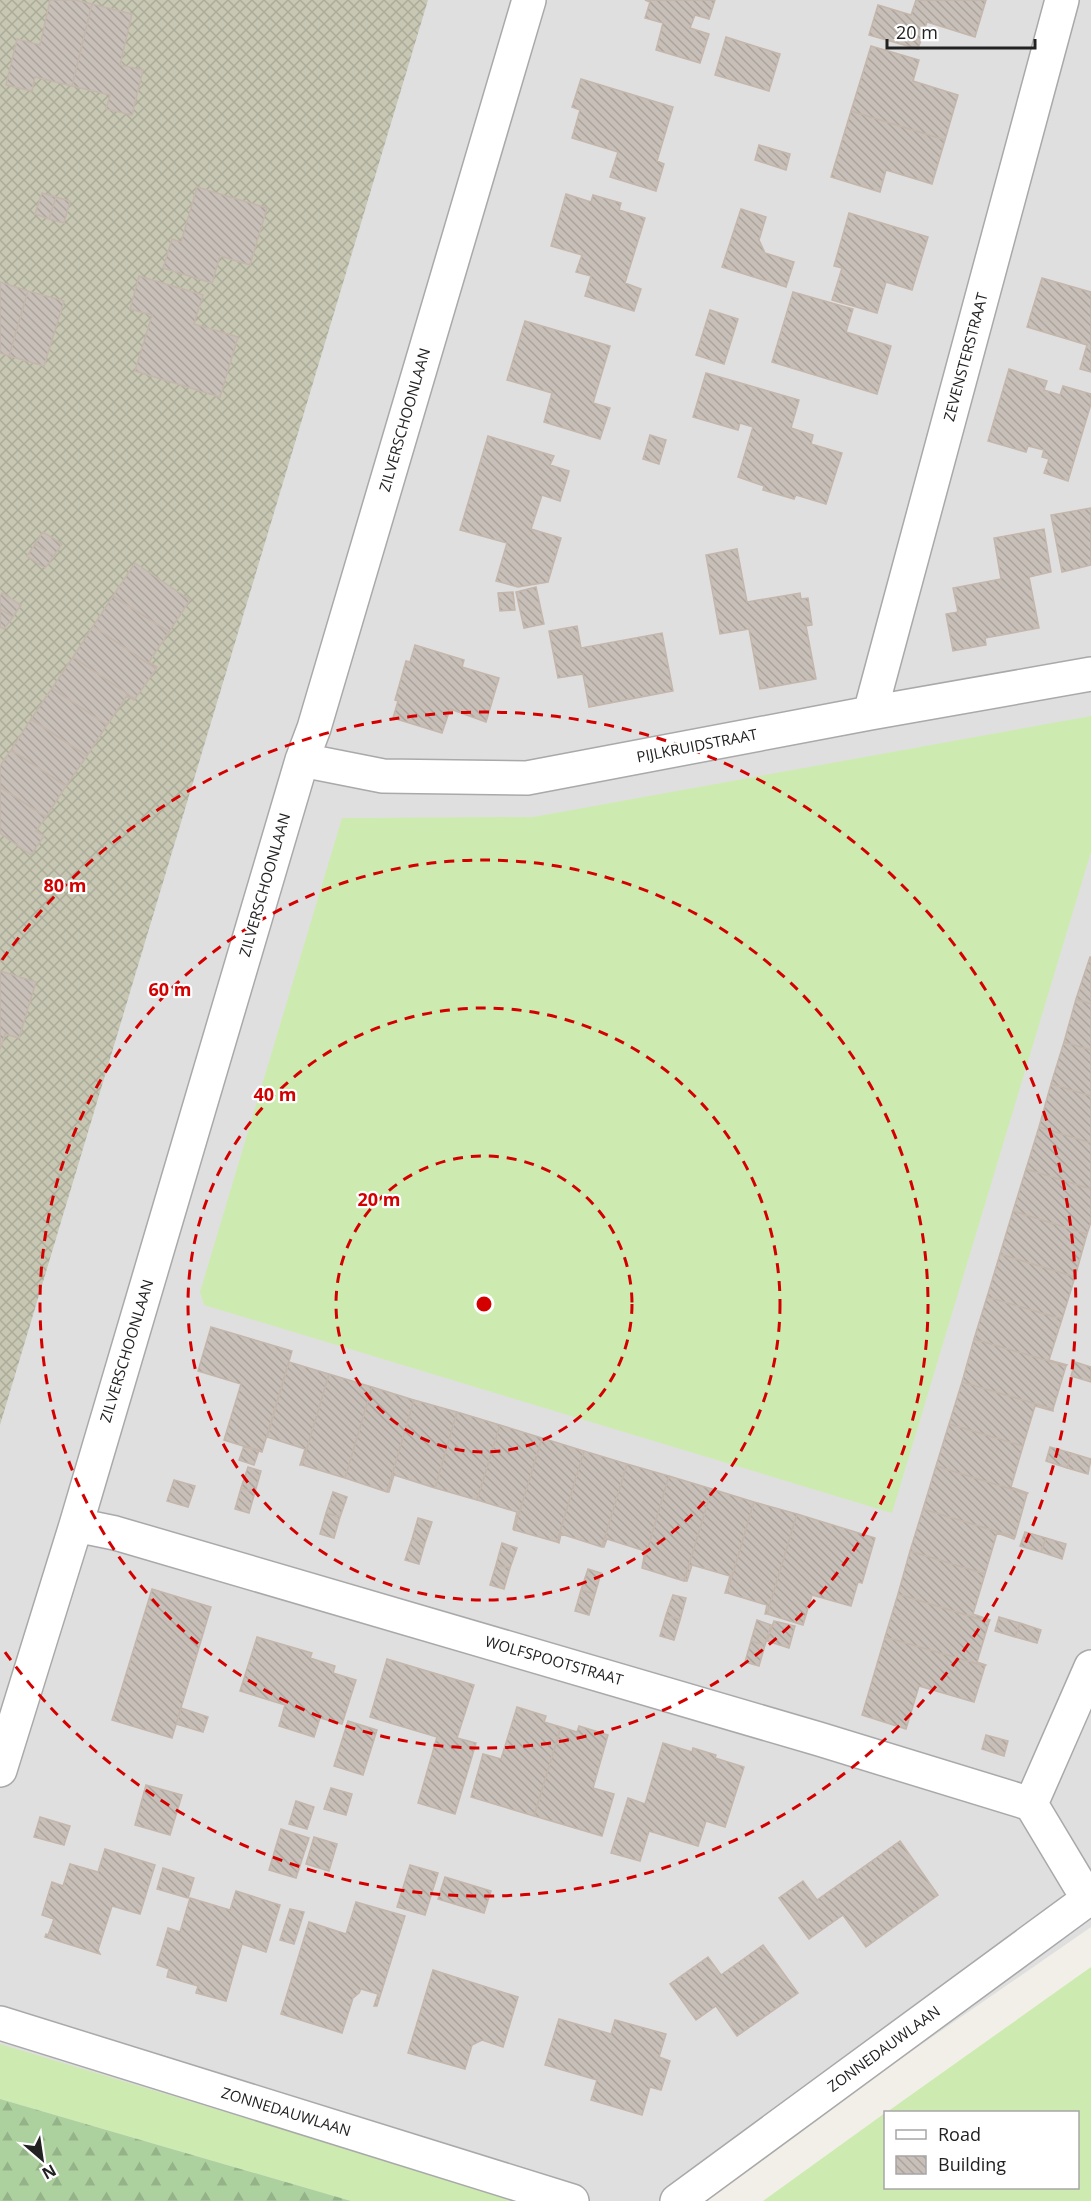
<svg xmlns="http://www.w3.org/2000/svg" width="1091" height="2201" font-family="'Open Sans',sans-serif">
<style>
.residential{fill:#e0dfdf}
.construction{fill:url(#construction-cross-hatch)}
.grass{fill:#cdebb0}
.forest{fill:url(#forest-firs)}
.building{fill:url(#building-back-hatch);stroke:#c4b6ab;stroke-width:1.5}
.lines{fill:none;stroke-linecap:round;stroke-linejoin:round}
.minor-casing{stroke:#a9a9a9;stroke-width:36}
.minor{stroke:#fff;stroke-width:33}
.ring{fill:none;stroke:#d40000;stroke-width:3;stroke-dasharray:10 8}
.labels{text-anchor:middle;stroke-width:4.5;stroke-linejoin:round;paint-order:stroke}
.street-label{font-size:15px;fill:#222;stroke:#fff}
.centre{fill:#d40000;stroke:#fff;stroke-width:3}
.ring-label{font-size:18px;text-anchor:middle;font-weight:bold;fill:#d40000;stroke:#fff;stroke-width:4.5;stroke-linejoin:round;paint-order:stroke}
</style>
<defs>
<pattern id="construction-cross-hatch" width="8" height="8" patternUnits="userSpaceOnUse" patternTransform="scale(1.5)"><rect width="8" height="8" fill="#c7c7b4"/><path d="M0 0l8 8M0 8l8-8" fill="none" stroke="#abab9a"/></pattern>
<pattern id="forest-firs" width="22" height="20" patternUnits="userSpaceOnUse" patternTransform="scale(1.5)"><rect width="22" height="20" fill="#add19e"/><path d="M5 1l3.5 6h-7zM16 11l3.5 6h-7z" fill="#95b388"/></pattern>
<pattern id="building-back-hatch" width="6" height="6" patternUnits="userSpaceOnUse" patternTransform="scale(1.5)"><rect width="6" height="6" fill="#c7bfb8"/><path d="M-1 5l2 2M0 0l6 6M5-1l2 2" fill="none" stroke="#aba49e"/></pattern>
</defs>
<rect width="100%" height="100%" fill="#f2efe9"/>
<!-- residential -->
<path class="residential" d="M0,0H1091V1927L695,2201H0Z"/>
<!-- construction -->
<path class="construction" d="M0,0H428L0,1425Z"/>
<!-- grass -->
<path class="grass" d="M1091,716V852L892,1513L204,1305L200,1292L342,818L533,817Z
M1091,1967V2201H763L885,2113L886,2188H1078V2112H887Z
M0,2044L520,2201H351L0,2099Z"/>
<!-- forest -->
<path class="forest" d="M0,2099L351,2201H0Z"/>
<!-- building -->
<path class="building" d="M50,0H75L92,4L72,86L35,77L32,91L6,85L17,39L40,45Z
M645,0H715L709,19L695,15L690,28L709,34L700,63L656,50L663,23L645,18L650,2Z
M916,0H986L975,37L927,22L918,49L869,35L878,5L911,15Z
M92,4L132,14L120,65L143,70L132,115L106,109L110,95L72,86Z
M726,37L780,54L769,91L715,75Z
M871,46L919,60L913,81L958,95L945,140L851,111Z
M581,79L673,107L657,161L664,164L656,191L610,177L618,152L572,138L580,110L572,107Z
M851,111L945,140L932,184L886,170L880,192L831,177Z
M759,145L790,154L786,170L755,160Z
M197,187L267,208L250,265L220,256L212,283L163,268L172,239L181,242Z
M42,193L56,197L49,219L35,214Z
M566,194L591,202L593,195L621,203L619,210L645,218L625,283L641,289L634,311L585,296L591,276L576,272L582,255L551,246Z
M56,197L70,201L64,223L49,219Z
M741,209L766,217L759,240L765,253L794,262L786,287L722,267Z
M849,213L928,237L912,290L886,282L877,313L832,300L842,268L834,266Z
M139,276L203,295L194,324L238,337L220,397L135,371L152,315L130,309Z
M1042,278L1091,292V372L1080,369L1087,345L1027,327Z
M0,282L28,291L9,356L0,353Z
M28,291L64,301L44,366L9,356Z
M793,292L853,309L846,332L891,346L877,394L772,362Z
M710,310L738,319L724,364L696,355Z
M525,321L610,346L593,403L610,408L600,439L544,422L552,393L507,380Z
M1009,369L1047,381L1044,390L1060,395L1063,386L1091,394V404L1068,481L1044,473L1049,459L1042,457L1044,450L1028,446L1026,452L988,441Z
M706,373L799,400L791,428L813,435L811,444L842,453L826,504L796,495L794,499L763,490L764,486L738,477L753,427L740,423L738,430L693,417Z
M650,435L666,440L659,464L643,459Z
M488,436L554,456L550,465L569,471L560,501L542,495L531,529L561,538L548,582L518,587L496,581L507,543L460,530Z
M1091,508V565L1062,572L1051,515Z
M1044,529L1051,572L1029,577L1039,628L985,638L986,645L953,651L946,614L958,612L953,588L1001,579L994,538Z
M43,532L62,544L54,556L35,544Z
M35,544L54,556L45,568L27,556Z
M737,549L747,602L800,593L801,599L808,598L812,625L806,626L816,679L760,689L749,629L720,634L706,555Z
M135,563L190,600L169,632L113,596Z
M536,587L544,624L524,628L516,592Z
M513,592L515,610L500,611L498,593Z
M2,593L21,605L13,617L0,609V596Z
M113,596L169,632L149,662L157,667L156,669L93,626Z
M0,609L13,617L4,629L0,627Z
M93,626L156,669L135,699L73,657Z
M577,626L581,648L662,633L673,691L589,707L583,674L558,678L549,631Z
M415,645L464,660L462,667L499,678L486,722L450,709L442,733L393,718L398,701L395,700L406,661L410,662Z
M73,657L135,699L134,700L127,696L107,725L52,688Z
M52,688L107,725L87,756L31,719Z
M31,719L87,756L66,786L11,750Z
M11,750L66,786L46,817L0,787V766Z
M0,787L46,817L36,831L44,836L31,855L0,833Z
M1090,957H1091V1004L1076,999Z
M0,971L36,982L19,1038L5,1034L0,1049Z
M1076,999L1091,1004V1050L1064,1042Z
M1064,1042L1091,1050V1096L1051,1084Z
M1051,1084L1091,1096V1143L1039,1127Z
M1039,1127L1091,1143V1189L1026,1169Z
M1026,1169L1091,1189V1222L1087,1234L1013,1211Z
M1013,1211L1087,1234L1075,1277L1000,1254Z
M1000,1254L1075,1277L1062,1319L987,1297Z
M987,1297L1062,1319L1049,1360L1067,1365L1066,1366L974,1339Z
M211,1327L292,1351L262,1452L224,1440L241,1384L198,1371Z
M974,1339L1066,1366L1053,1409L962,1382Z
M289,1362L329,1374L302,1465H300L305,1449L267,1437Z
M1075,1362L1091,1367V1382L1071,1376Z
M329,1374L372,1387L345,1478L302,1465Z
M962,1382L1053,1409V1411L1035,1406L1023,1446L949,1424Z
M372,1387L414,1400L387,1492L345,1478Z
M414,1400L457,1412L435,1488L394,1475L389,1492H387Z
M457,1412L500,1425L477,1500L435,1488Z
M949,1424L1023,1446L1011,1487L1028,1493L1027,1494L936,1466Z
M500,1425L542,1438L514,1530L513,1529L517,1512L477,1500Z
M542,1438L584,1451L557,1542L514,1530Z
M244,1446L259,1450L254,1465L239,1460Z
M1050,1447L1071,1453L1067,1468L1046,1461Z
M584,1451L627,1464L602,1547L561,1534L559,1543L557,1542Z
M1071,1453L1091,1459L1088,1474L1067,1468Z
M627,1464L669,1476L642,1568L645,1551L607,1539L604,1547H602Z
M936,1466L1027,1494L1015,1537L923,1509Z
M248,1467L261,1471L255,1492L241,1488Z
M669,1476L712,1489L684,1581L642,1568Z
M174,1480L195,1486L188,1507L167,1501Z
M241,1488L255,1492L249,1513L235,1509Z
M712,1489L754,1502L727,1593H725L730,1576L692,1565L687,1581H684Z
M333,1492L347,1497L340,1517L326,1513Z
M754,1502L797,1514L767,1614H765L767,1605L727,1593Z
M923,1509L1015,1537L1014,1539L997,1533L985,1574L910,1551Z
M326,1513L340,1517L334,1538L320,1534Z
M797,1514L875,1538L862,1583L858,1582L851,1606L812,1595L803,1625L767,1614Z
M418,1518L432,1522L425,1543L412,1539Z
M1025,1532L1046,1538L1041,1552L1020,1546Z
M1046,1538L1066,1544L1062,1559L1041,1552Z
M412,1539L425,1543L419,1564L405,1560Z
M502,1543L517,1548L510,1568L496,1565Z
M910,1551L985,1574L973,1614L990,1620L989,1622L898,1594Z
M496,1565L510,1568L504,1589L490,1585Z
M588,1569L601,1573L595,1594L581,1590Z
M152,1589L211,1607L172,1738L112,1720Z
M581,1590L595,1594L589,1615L575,1611Z
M898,1594L989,1622L977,1662L986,1665L985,1666L885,1637Z
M673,1595L686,1598L680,1620L666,1615Z
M666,1615L680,1620L674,1640L660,1636Z
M999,1617L1020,1623L1015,1637L995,1631Z
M757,1620L771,1625L765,1645L751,1641Z
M774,1621L795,1626L789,1648L767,1641Z
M1020,1623L1041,1630L1037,1643L1015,1637Z
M257,1637L312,1653L310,1658L335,1666L333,1673L356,1680L342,1724L320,1718L314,1737L279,1726L285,1705L240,1691Z
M885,1637L985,1666L974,1702L919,1686L906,1729L862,1715Z
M751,1641L765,1645L759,1666L745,1662Z
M387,1659L474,1685L457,1738L476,1743L455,1814L418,1803L437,1737L370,1717Z
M517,1707L546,1716L544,1722L561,1727L534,1816L471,1797L483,1754L501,1759Z
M181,1708L208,1717L203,1732L176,1724Z
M348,1721L377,1730L363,1775L334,1766Z
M579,1726L608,1735L593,1788L614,1794L602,1836L534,1816L561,1727L577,1732Z
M986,1735L1008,1741L1004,1756L982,1749Z
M663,1743L692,1752L693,1748L716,1755L715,1758L744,1767L725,1827L706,1821L698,1846L649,1831L640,1861L611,1853L628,1798L645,1804Z
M146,1785L182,1795L170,1835L135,1825Z
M331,1788L352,1794L346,1815L324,1809Z
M296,1801L314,1807L307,1829L289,1824Z
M40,1817L70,1826L64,1845L34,1837Z
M281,1829L309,1838L296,1878L269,1870Z
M314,1837L337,1844L329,1871L306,1864Z
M900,1841L938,1895L866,1947L843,1915L809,1939L779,1898L803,1881L817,1900Z
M105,1849L155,1865L140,1914L112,1906L98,1950L100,1954L45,1937L46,1934L48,1935L54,1919L42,1915L52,1882L63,1886L70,1864L98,1872Z
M410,1865L438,1873L425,1915L397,1907Z
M163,1868L194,1878L188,1898L157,1889Z
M445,1877L491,1891L484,1913L438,1899Z
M236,1891L280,1905L266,1952L242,1944L226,2001L196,1993L198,1986L167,1977L169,1969L157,1965L168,1928L180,1932L190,1898L230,1910Z
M356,1902L405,1916L377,2006H374L378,1994L361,1989L359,1993L353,1998L342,2033L281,2014L309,1922L346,1934Z
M290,1909L304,1912L294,1944L280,1940Z
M763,1945L798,1993L737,2036L716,2006L696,2020L670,1984L708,1957L721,1975Z
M433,1970L518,1997L503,2047L482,2040L472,2045L465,2069L408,2053Z
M559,2019L611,2034L615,2020L666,2034L659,2057L670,2061L661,2090L650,2087L642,2115L591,2100L597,2080L545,2065Z"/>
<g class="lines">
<defs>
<path id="minor" d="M870,713L1062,0
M302,760L383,776L527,778L870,713L1091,674
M76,1525L115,1533L819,1739L1031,1804
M0,1770L76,1525L302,760L314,728L529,0
M1088,1899L1031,1804L1091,1667
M0,2023L572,2201
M677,2201L1091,1897"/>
</defs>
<!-- minor casing -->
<use href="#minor" class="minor-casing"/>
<!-- minor -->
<use href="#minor" class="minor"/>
</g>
<!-- distance rings -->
<g class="ring">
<circle cx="484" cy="1304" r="148"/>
<circle cx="484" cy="1304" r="296"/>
<circle cx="484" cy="1304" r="444"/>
<path d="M2 960A592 592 0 1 1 2 1648"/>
</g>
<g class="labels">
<!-- street labels -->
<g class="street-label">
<text transform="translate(966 357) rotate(-75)" y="5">ZEVENSTERSTRAAT</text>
<text transform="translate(405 420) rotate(-74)" y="5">ZILVERSCHOONLAAN</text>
<text transform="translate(697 746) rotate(-11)" y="5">PIJLKRUIDSTRAAT</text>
<text transform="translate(265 885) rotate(-74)" y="5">ZILVERSCHOONLAAN</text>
<text transform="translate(127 1351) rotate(-73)" y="5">ZILVERSCHOONLAAN</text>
<text transform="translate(554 1661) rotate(16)" y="5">WOLFSPOOTSTRAAT</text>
<text transform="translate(884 2049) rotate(-36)" y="5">ZONNEDAUWLAAN</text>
<text transform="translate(286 2112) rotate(17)" y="5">ZONNEDAUWLAAN</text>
</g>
</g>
<circle cx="484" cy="1304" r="9" class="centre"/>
<g class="ring-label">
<text x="65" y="892">80 m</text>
<text x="170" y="996">60 m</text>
<text x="275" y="1101">40 m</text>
<text x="379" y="1206">20 m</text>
</g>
<!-- legend -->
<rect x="884" y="2111" width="195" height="78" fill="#ffffff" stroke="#a7a7a7" stroke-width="1.5"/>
<rect x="896" y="2130" width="30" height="9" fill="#ffffff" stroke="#a7a7a7" stroke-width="1.5"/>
<text x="938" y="2141" font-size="18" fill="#222222">Road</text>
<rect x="896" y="2156" width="30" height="18" fill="url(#building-back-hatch)" stroke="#a7a7a7" stroke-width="1.5"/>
<text x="938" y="2171" font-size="18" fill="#222222">Building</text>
<!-- north arrow -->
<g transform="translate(42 2159) rotate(151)" stroke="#ffffff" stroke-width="4.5" paint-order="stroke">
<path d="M0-4.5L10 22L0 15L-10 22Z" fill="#222222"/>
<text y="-9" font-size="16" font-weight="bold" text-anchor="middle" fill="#222222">N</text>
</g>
<!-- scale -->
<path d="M887 39v9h148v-9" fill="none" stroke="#222222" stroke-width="3"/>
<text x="896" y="39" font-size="18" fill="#222222" stroke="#ffffff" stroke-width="4.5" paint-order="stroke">20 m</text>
</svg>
